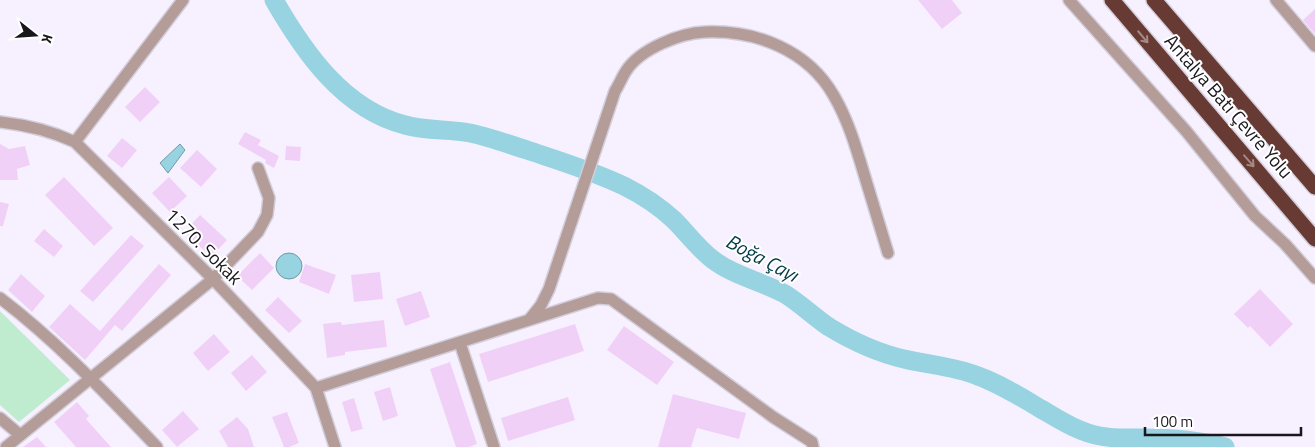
<svg xmlns="http://www.w3.org/2000/svg" width="1315" height="447" font-family="'Titillium Web',sans-serif">
<style>
.green{fill:#bfecce}
.water{fill:#97d3e0;stroke:#719ba5}
.lines{fill:none;stroke-linecap:round;stroke-linejoin:round}
.river{stroke:#97d3e0;stroke-width:19}
.building{fill:#f1d0f8}
.minor-casing{stroke:#d3cedb;stroke-width:14}
.highway-casing{stroke:#d3cedb;stroke-width:18}
.minor{stroke:#b49c98;stroke-width:11}
.highway{stroke:#673b33;stroke-width:15}
.oneway{stroke:#a48985}
.labels{text-anchor:middle;stroke-width:4;stroke-linejoin:round;paint-order:stroke}
.street-label{font-size:19px;fill:#19171c;stroke:#fff}
.water-label{font-size:20px;font-style:italic;fill:#013b45;stroke:#fff}
</style>
<rect width="100%" height="100%" fill="#f7f1ff"/>
<!-- green -->
<path class="green" d="M0,311L70,380L19,422L0,405Z"/>
<!-- water -->
<path class="water" d="M180,144L185,150L168,173L160,163Z
M276 266a13 13 0 1 1 26 0a13 13 0 1 1-26 0Z"/>
<g class="lines">
<!-- river -->
<path class="river" d="M274,0C304,52 343,109 405,125C426,131 448,129 470,133C489,137 508,144 527,150C560,161 593,171 624,186C642,195 659,206 674,220C687,233 697,247 712,259C734,276 761,281 785,294C801,304 814,317 829,327C852,341 878,353 904,359C929,365 954,366 978,376C1000,384 1021,397 1041,409C1060,420 1078,432 1100,436C1115,439 1129,438 1143,438C1171,438 1198,440 1225,447"/>
</g>
<!-- building -->
<path class="building" d="M918,0H952L962,13L942,29Z
M1315,9V34L1303,20Z
M145,87L160,102L140,122L125,107Z
M245,132L261,140L258,145L279,156L274,168L265,163L266,160L238,144Z
M122,138L137,150L122,168L107,156Z
M0,144L9,149L25,146L30,165L17,169L18,180H0Z
M286,146L301,147L300,161L285,160Z
M197,150L217,169L201,187L180,168Z
M64,177L113,228L94,246L45,195Z
M169,177L187,196L170,212L152,193Z
M0,202L9,204L3,226H0Z
M200,215L227,240L211,257L184,232Z
M44,229L63,246L54,257L34,241Z
M131,235L144,246L93,302L80,291Z
M260,253L274,268L252,290L237,276Z
M159,264L171,275L122,331L115,325L85,360L49,327L70,304L100,331Z
M305,264L336,275L329,294L299,282Z
M380,272L383,299L354,302L351,275Z
M21,274L45,296L32,312L8,290Z
M1260,289L1293,324L1270,347L1250,326L1248,328L1234,314Z
M421,291L430,317L405,326L396,299Z
M278,297L302,321L289,333L265,310Z
M384,320L387,347L345,352V355L327,358L323,324L341,322L342,325Z
M575,324L584,351L488,382L479,354Z
M624,326L674,362L657,385L607,350Z
M214,334L230,352L208,371L193,353Z
M252,355L267,372L246,391L231,373Z
M450,362L477,444L469,447H456L430,369Z
M390,387L398,416L383,421L374,392Z
M673,394L746,413L739,439L697,428L691,447H658Z
M568,397L575,420L508,441L501,418Z
M354,398L363,429L351,432L342,402Z
M77,402L89,416L86,419L111,447H76L54,422Z
M183,411L199,429L177,447L162,430Z
M287,412L299,443L289,447H284L272,417Z
M237,417L248,429L254,447H228L219,431Z
M37,437L46,447H23Z"/>
<g class="lines">
<defs>
<path id="minor" d="M1069,0L1186,131L1255,216L1285,244L1315,278
M1276,0L1315,46
M0,122C27,125 51,131 75,142L213,279L316,388L335,447
M75,142L183,0
M0,298C58,342 107,395 157,447
M529,320L541,305L549,289L615,91C619,85 622,77 626,71C640,49 680,33 705,32C756,30 808,50 834,96C848,120 856,147 864,174C872,200 880,227 888,253
M460,343L494,447
M316,388L598,298L611,299L773,417L812,442L813,447
M0,418L20,435
M6,447L213,279L258,232L267,215L269,198L258,168"/>
<path id="highway" d="M1112,0L1315,239
M1154,0L1315,187"/>
</defs>
<!-- minor casing -->
<use href="#minor" class="minor-casing"/>
<!-- highway casing -->
<use href="#highway" class="highway-casing"/>
<!-- minor -->
<use href="#minor" class="minor"/>
<!-- highway -->
<use href="#highway" class="highway"/>
</g>
<!-- one-way arrows -->
<defs><path id="oneway-shaft" d="M-6 0H5M1.5-3L5.5 0L1.5 3" fill="none" stroke-width="1.6" stroke-linecap="round" stroke-linejoin="round" transform="scale(1.25)"/></defs>
<g class="oneway">
<use href="#oneway-shaft" transform="translate(1143 37) rotate(50)"/>
<use href="#oneway-shaft" transform="translate(1249 161) rotate(49)"/>
</g>
<g class="labels">
<!-- street labels -->
<g class="street-label">
<text transform="translate(1229 106) rotate(49)" y="7">Antalya Batı Çevre Yolu</text>
<text transform="translate(204 246) rotate(45)" y="7">1270. Sokak</text>
</g>
<!-- water labels -->
<g class="water-label">
<text transform="translate(762 258) rotate(28)" y="7">Boğa Çayı</text>
</g>
</g>
<!-- north arrow -->
<g transform="translate(35 35) rotate(107)" stroke="#ffffff" stroke-width="4" paint-order="stroke">
<path d="M0-4L9 19L0 12L-9 19Z" fill="#19171c"/>
<text y="-8" font-size="14" font-weight="bold" text-anchor="middle" fill="#19171c">K</text>
</g>
<!-- scale -->
<path d="M1145 427v8h156v-8" fill="none" stroke="#19171c" stroke-width="2.5"/>
<text x="1152" y="427" font-size="15" fill="#19171c" stroke="#ffffff" stroke-width="4" paint-order="stroke">100 m</text>
</svg>
